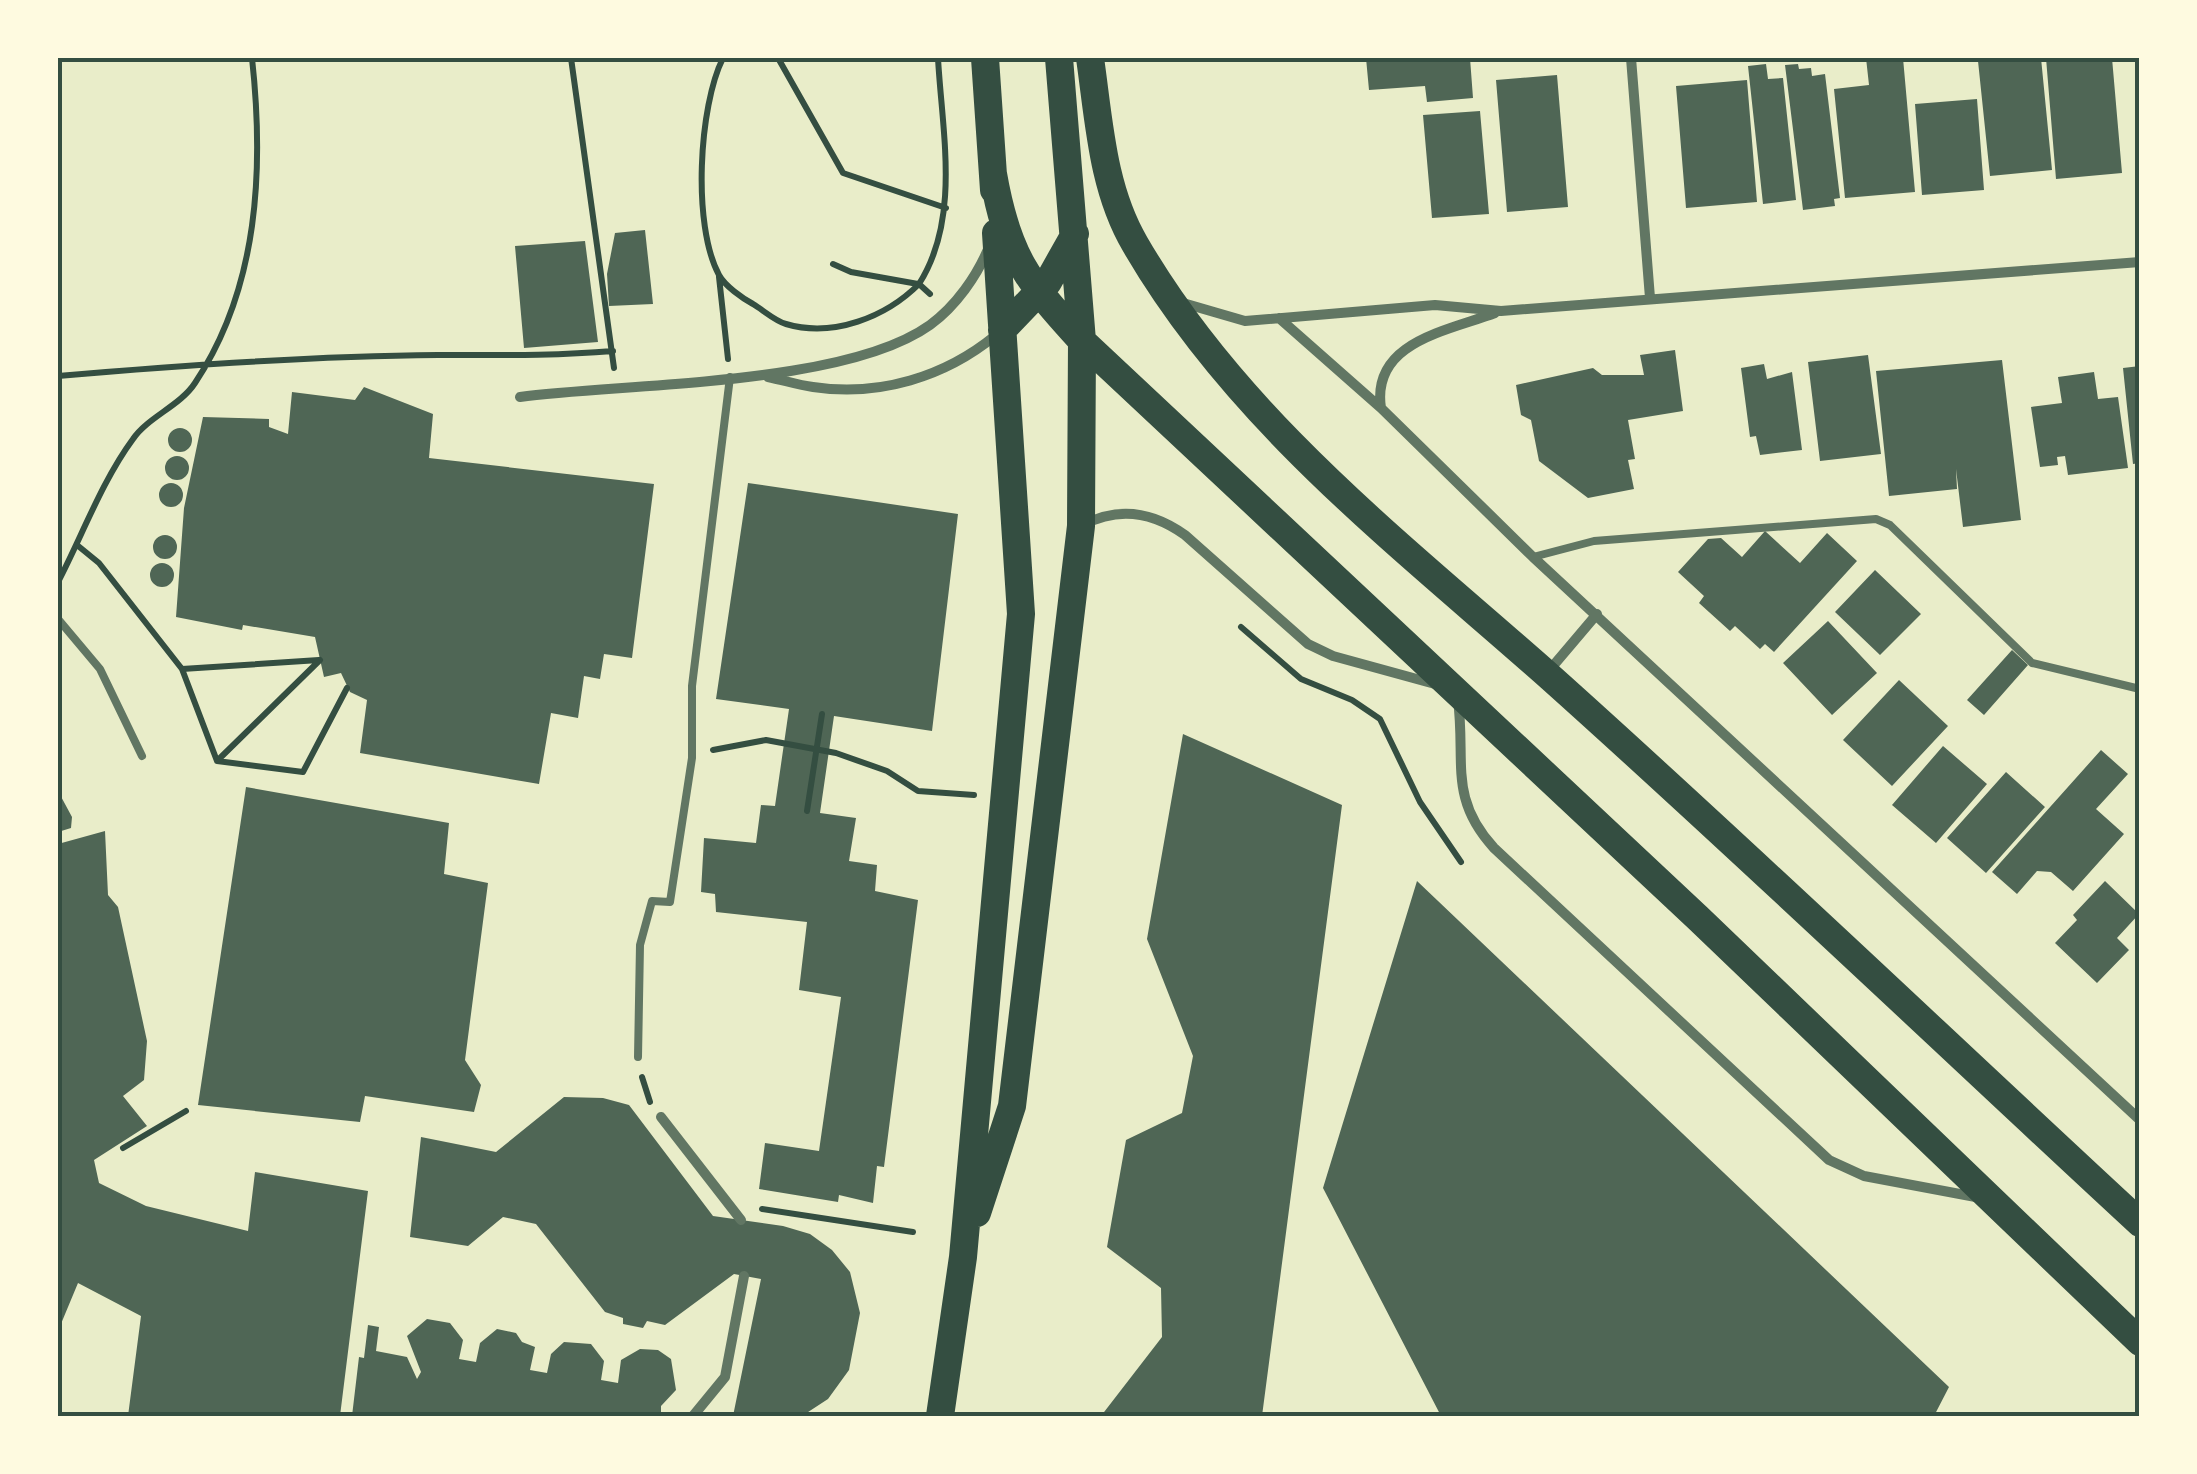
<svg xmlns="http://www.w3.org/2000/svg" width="2197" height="1474" font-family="'Times New Roman',serif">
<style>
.building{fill:#4f6655}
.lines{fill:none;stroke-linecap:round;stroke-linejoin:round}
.path{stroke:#344e41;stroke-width:6}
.service{stroke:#617663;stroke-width:8}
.minor{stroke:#617663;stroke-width:10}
.trunk{stroke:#344e41;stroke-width:28}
.neatline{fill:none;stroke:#344e41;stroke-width:4}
</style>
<rect width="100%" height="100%" fill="#e9edc9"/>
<!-- building -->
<path class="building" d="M1366,58H1470L1473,98L1427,102L1425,86L1369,90Z
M1866,58H1903L1915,192L1845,198L1834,89L1869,85Z
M2041,58L2052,170L1990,176L1978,61Z
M2046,58H2112L2122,173L2056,179Z
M1766,64L1768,79L1783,78L1796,200L1763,204L1748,66Z
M1798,64L1799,69L1811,68L1812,76L1825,74L1840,198L1834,199L1835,206L1803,210L1785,65Z
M1557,75L1568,207L1507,212L1496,80Z
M1747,80L1757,202L1686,208L1676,86Z
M1977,99L1984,190L1922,195L1915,104Z
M1480,111L1489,214L1432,218L1423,115Z
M645,230L653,304L609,306L607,274L615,233Z
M585,241L598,342L524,348L515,246Z
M1675,350L1683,411L1628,420L1635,459L1628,460L1634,489L1588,498L1539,461L1531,420L1521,415L1516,385L1593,368L1602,375H1644L1640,355Z
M1868,355L1881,454L1820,461L1808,362Z
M2002,360L2021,520L1963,527L1956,469L1957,489L1889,496L1876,371Z
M1764,364L1767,379L1792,372L1802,450L1760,455L1756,436L1750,437L1741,368Z
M2140,366V463L2133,464L2123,368Z
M2094,372L2098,399L2118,397L2128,468L2068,475L2065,456L2057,457L2058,465L2040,467L2031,407L2062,403L2058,377Z
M364,387L433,414L429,458L654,484L632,658L604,654L600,679L584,676L578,718L551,713L539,784L360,753L367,700L350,692L341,673L324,677L315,637L243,625L242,630L176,617L184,508L203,417L269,419V427L288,434L292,392L355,400Z
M168 440a12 12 0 1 1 24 0a12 12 0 1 1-24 0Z
M165 468a12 12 0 1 1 24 0a12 12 0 1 1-24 0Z
M748,483L958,514L932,731L834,716L820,813L856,818L849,861L877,865L875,891L918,900L884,1167L877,1166L873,1203L839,1195L838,1202L759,1189L765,1143L819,1151L841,997L799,990L807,922L716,912L715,894L701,892L704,838L756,843L761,805L775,806L789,709L716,699Z
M159 495a12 12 0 1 1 24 0a12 12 0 1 1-24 0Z
M1765,531L1800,563L1827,533L1857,561L1774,652L1765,644L1760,649L1735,626L1730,631L1699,603L1704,596L1678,572L1708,539L1721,538L1742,557Z
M153 547a12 12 0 1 1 24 0a12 12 0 1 1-24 0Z
M150 575a12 12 0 1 1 24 0a12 12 0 1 1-24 0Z
M1875,570L1921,614L1880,655L1835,612Z
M1828,621L1877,673L1832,715L1783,663Z
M2012,650L2028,665L1984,715L1967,700Z
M1899,680L1948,726L1892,786L1843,740Z
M1183,734L1342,805L1262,1416H1101L1162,1337L1161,1288L1107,1247L1126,1140L1182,1113L1193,1056L1147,939Z
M1943,746L1987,784L1936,843L1892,805Z
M2101,750L2128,774L2096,809L2124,834L2073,891L2051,872L2037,871L2017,894L1992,872Z
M2006,772L2045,807L1986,873L1947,838Z
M246,787L449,823L444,874L488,883L465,1060L481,1085L474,1112L365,1096L360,1122L198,1105Z
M58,791L72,817L71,828L58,832Z
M105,831L108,895L118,907L147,1041L144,1080L123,1096L147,1126L94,1160L99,1183L146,1206L248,1231L255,1172L368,1191L340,1416H128L141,1316L78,1283L58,1331V844Z
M1417,881L1949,1387L1934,1416H1441L1323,1188Z
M2105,881L2139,914L2117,938L2129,950L2097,983L2055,943L2077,920L2073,915Z
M564,1097L603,1098L629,1105L713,1216L783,1226L810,1234L832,1250L850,1272L860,1313L849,1370L828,1399L802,1416H733L761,1279L734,1274L665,1325L647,1321L643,1328L623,1324V1318L605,1312L536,1224L503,1217L468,1246L410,1237L421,1137L496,1152Z
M427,1319L450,1323L463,1340L459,1359L476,1362L480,1343L497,1329L516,1333L522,1342L535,1347L530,1370L547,1373L551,1354L564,1342L591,1344L604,1361L601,1380L618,1383L621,1360L640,1349L658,1350L671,1359L676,1390L661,1406V1416H352L359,1357L364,1358L368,1325L379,1327L376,1351L407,1357L417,1379L421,1372L407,1336Z"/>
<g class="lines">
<!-- path -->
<path class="path" d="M571,58L614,368
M723,58C699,106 692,225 719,275C725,286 742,298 753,304C763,310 775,321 786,324C833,338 886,317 919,284
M778,58L843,173L946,208
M833,264L851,272L918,284
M719,277L728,359
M930,294L919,284C961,218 942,132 938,58
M58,376C184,365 311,356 438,355C497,355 554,356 613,351
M77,545L99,563L182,669L217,761
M58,582C82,536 102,481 133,439C148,417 180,406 195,383C259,287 264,168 252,58
M1241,627L1301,679L1352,700L1380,719L1420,802L1461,862
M182,669L319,660
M713,750L766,740L836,753L887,771L918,791L974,795
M218,760L320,660
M217,761L303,772L347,688
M807,811L822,714
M642,1077L650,1102
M123,1148L186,1111
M762,1209L913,1232"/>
<!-- service -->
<path class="service" d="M1533,557L1594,541L1876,519L1890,525L2032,663L2140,689
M58,619L100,669L142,756
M638,1057L640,945L652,901L670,902L692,758V686L730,377"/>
<!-- minor -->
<path class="minor" d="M1631,58L1650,298
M1183,303L1245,321L1435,305L1501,311L2140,262
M1279,318L1381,408L1533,557L2140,1120
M768,377C783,380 798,385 813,387C879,397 945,377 996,335
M520,397C627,383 845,386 930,325C956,306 977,276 989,247
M1381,408C1371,342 1447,331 1495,313
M1083,525C1119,506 1153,512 1185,535L1308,644L1333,656L1435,684
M1547,673L1597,614
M1458,700C1466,761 1448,798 1494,848L1829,1160L1864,1176L1981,1198
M661,1117L741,1220
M693,1416L725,1377L744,1276"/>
<!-- trunk -->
<path class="trunk" d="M985,58L994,190
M1090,58C1099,120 1102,188 1135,244C1237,420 1400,544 1550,677C1749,855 1943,1041 2140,1223
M993,174C1007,255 1027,281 1082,341L1698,918L2140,1342
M1002,330L1048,282L1075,234
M977,1213L1012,1106L1081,526L1082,341L1059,58
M940,1416L963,1257L1021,614L996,233"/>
</g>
<!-- border -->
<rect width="2197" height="1474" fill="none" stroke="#fefae0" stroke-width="120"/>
<rect x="60" y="60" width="2077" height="1354" class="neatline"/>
</svg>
